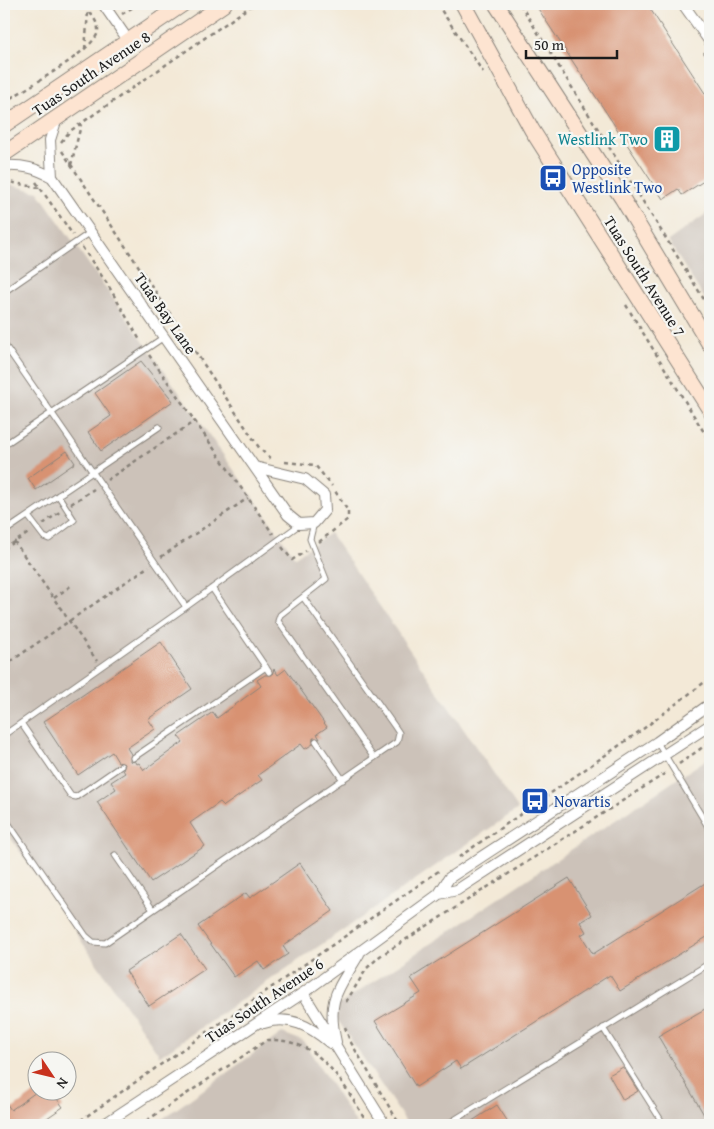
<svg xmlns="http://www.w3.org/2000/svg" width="714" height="1129" font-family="'Gentium Book Plus',serif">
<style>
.industrial{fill:#ccc2b9}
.building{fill:#d89272}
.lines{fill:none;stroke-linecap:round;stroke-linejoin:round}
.lane-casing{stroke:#88827a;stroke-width:7}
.street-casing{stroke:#88827a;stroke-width:12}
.secondary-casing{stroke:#88827a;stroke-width:17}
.path{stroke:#88827a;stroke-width:2.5;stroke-dasharray:4 4;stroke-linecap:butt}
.lane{stroke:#fff;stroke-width:5}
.street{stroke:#fff;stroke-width:10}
.secondary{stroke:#fde4d1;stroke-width:15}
.labels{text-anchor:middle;stroke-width:4.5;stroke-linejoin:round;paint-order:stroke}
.street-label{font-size:16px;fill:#1c1c1c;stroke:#f6f6f2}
.culture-label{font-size:16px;fill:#0d838f;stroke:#f6f6f2;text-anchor:end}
.transit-label{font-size:16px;fill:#164399;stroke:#f6f6f2;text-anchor:start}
</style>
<rect width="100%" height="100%" fill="#f6f6f2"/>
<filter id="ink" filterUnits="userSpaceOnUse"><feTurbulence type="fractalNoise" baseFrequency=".02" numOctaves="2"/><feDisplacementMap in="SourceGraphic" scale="10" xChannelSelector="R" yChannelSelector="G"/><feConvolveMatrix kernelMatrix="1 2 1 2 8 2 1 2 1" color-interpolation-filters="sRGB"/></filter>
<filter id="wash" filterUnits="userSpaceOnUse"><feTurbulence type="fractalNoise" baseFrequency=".0096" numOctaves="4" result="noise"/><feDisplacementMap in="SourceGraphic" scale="20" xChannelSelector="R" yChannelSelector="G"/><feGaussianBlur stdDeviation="1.12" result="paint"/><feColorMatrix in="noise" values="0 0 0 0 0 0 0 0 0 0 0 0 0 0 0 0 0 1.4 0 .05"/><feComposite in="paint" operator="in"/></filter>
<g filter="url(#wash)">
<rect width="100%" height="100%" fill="#f3e9d7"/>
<!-- industrial -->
<path class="industrial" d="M4,183L38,192L295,557L330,533L518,809L160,1056L4,828Z
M710,211V307L668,241Z
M710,757V1125H408L331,1010Z
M282,1033L303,1041L357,1125H154Z"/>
<g id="blocks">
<!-- building -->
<path class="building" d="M535,4H647L710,101V177L682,195L678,189L663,199Z
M141,361L173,401L101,451L88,432L111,416L95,393Z
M67,451L75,463L36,490L28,478Z
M161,642L192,689L148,719L155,729L127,748L131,754L130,761L136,762L137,764L139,763L144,770L183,742L178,736L213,712L217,718L261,686L257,680L265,675H272L274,669L278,675L286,669L327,727L317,734L320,739L313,738V744L305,749L301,744L258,775L262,780L224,806L220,802L190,823L205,846L151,882L97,802L116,789L111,782L125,773L123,770L125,764L118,762L112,752L78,775L43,722Z
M300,863L333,911L283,946L288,954L264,970L258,961L234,977L198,926L246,893L250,898Z
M569,878L592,915L580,922L586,932L581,935L593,954L710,880V935L620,991L610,975L461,1069L456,1061L416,1087L375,1021L421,993L411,978Z
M181,934L205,969L149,1006L126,971Z
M710,1006V1125L658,1036Z
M623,1067L638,1091L623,1100L609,1075Z
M36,1092H52L63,1107L37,1125H4V1100L11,1110Z
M497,1105L510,1125H466Z"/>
</g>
</g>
<g filter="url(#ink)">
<use href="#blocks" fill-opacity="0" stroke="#88827a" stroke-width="1"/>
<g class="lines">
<defs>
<path id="lane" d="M4,292L91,232
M4,344L186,607
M4,445L164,337
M28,516L44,537L49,539L74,520L58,495
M314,523L310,539L326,579L280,615L278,621L374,758
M4,532L159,427
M212,588L269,672
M21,723L71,796L76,797L121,766
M4,735L186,607L299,525
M316,741L343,780
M657,742L710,830
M133,758L266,667
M4,817L86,936L93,942L105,943L397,742L399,733L395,727L303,597
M115,855L153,910
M603,1028L664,1125
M446,1125L710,963"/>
<path id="street" d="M103,4L128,40
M683,4L710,42
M57,118L50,140L52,177L288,515L299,524L314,523L325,510L324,495L305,479L255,467
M4,166C24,165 35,168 52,177
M439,894L457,890L710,725
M303,993L385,1125
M264,1023C290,1015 310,1026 330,1043
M336,1042C326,998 338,990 359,954
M103,1125L303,993L439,894L449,878L657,742L710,704"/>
<path id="secondary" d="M463,4L532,130L710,410
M496,4L622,198L710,345
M4,125L183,4
M4,154L224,4"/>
</defs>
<!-- lane casing -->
<use href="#lane" class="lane-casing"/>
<!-- street casing -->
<use href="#street" class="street-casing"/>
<!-- secondary casing -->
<use href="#secondary" class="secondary-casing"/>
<!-- path -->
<path class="path" d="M132,4L135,6L146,4
M437,4L483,72
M520,4L710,309
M122,14L135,6
M85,49L88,12
M704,52L710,60
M4,102C22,91 97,49 98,31C99,22 88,11 84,4
M61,142L70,131L254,4
M62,151L260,449L271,459
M71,165L81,125
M4,181L40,188
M36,182L73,235
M82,247L108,285L141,342
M626,305L710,442
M149,355L273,534
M285,462L315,465L332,486
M107,480L195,421
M71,504L94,489
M43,524L61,511
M14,541L97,661
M319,542L348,519V511L335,491
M282,547L292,560L306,551
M4,549L30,532
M161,557L248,498
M54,598L72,585
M4,666L149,566
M679,764L710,742
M459,857L643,729L710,678
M346,1002L367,968L380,956L666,773
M345,1027L350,1041L400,1125
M74,1125L440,870
M140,1125L267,1040C323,1038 343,1085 369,1125"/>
<!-- lane -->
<use href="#lane" class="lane"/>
<!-- street -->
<use href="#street" class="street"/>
<!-- secondary -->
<use href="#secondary" class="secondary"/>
</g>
</g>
<!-- icons -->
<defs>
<symbol id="building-square" viewBox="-11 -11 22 22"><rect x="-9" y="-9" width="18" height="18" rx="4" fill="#0f9aa8" stroke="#f6f6f2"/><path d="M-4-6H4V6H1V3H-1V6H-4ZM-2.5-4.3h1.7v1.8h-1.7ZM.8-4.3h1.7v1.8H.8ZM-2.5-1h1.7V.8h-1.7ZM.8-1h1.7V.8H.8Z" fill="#fff"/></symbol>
<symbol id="bus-square" viewBox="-11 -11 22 22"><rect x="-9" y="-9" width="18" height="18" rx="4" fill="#1a4fb4" stroke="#f6f6f2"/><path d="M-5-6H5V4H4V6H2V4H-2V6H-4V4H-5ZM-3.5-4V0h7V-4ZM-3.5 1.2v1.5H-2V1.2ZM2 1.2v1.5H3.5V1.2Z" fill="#fff"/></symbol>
</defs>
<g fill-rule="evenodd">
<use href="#building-square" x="651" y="123" width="32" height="32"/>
<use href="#bus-square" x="537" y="162" width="32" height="32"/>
<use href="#bus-square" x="519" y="785" width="32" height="32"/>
</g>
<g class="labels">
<!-- street labels -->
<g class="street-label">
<text transform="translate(91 73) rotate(-34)" y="6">Tuas South Avenue 8</text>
<text transform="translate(645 276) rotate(58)" y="6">Tuas South Avenue 7</text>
<text transform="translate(166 313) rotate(55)" y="6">Tuas Bay Lane</text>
<text transform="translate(264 1000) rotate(-34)" y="6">Tuas South Avenue 6</text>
</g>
<!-- culture labels -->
<g class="culture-label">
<text x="648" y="145">Westlink Two</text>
</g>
<!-- transit labels -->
<g class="transit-label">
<text x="572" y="175">Opposite<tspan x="572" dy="18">Westlink Two</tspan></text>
<text x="554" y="807">Novartis</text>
</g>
</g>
<!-- margin -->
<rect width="714" height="1129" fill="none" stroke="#f6f6f2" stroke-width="20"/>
<!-- north arrow -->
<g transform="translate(52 1076) rotate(125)"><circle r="24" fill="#f6f6f2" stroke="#9f9f9c"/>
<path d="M0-4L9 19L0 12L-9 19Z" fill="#c8321e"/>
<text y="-8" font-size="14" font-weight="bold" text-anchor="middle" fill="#1c1c1c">N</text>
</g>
<!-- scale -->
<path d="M526 50v8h91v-8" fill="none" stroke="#1c1c1c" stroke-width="2.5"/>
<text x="534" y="50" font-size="15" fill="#1c1c1c" stroke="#f6f6f2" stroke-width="4" paint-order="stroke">50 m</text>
</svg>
